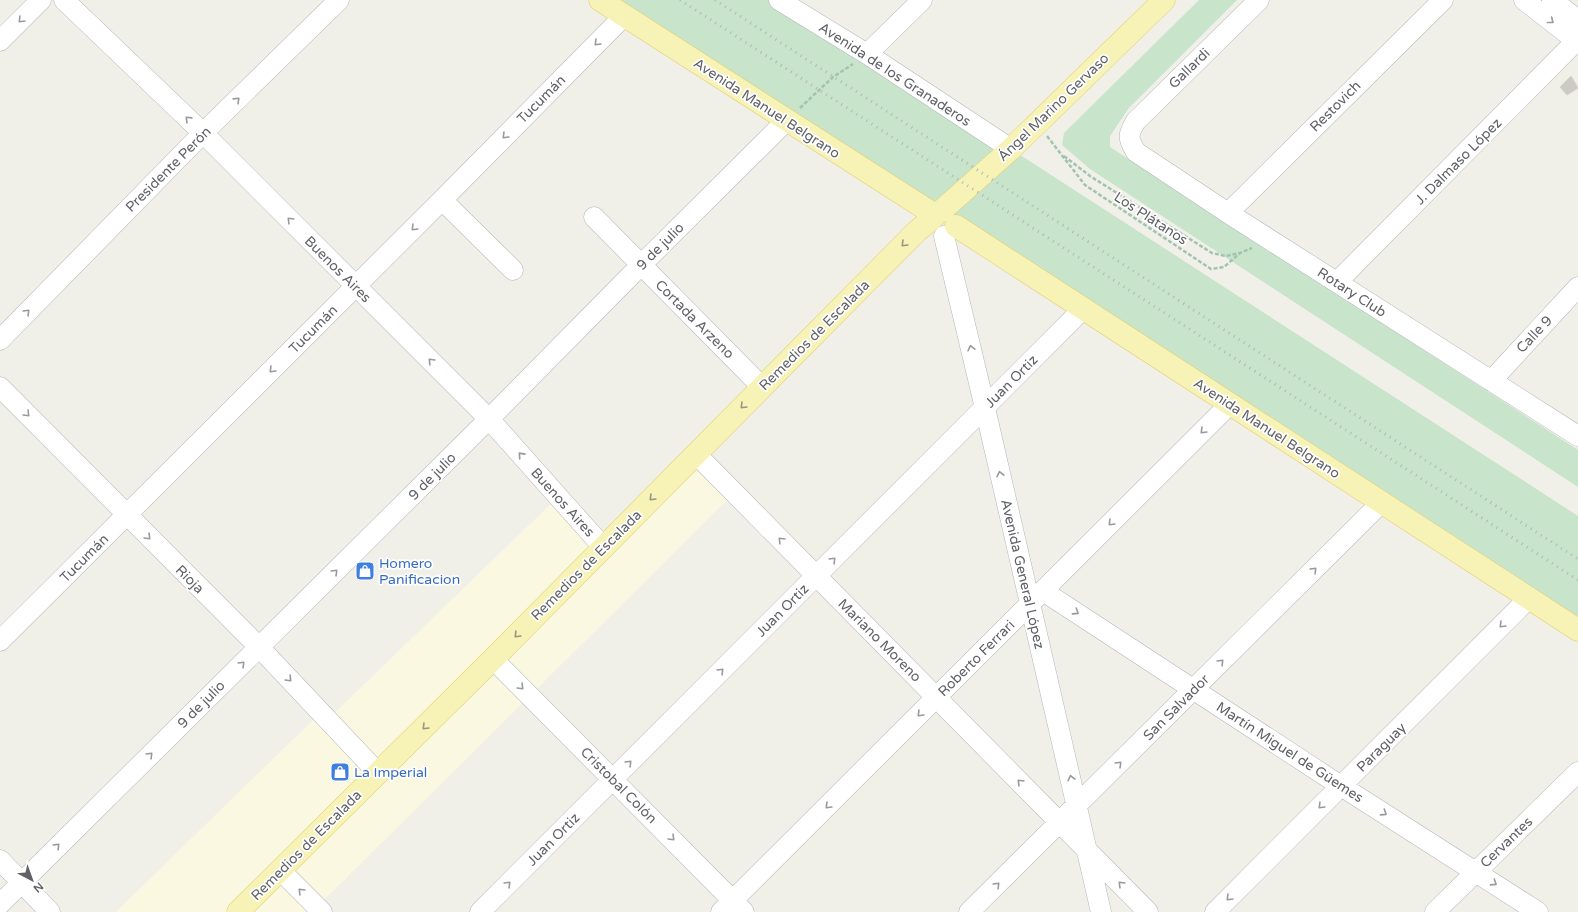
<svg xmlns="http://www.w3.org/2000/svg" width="1578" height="912" font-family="'Varela Round',sans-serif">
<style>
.commercial{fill:#fbf8e2}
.green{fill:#c8e4cb}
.building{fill:#cbcac5;stroke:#d4d1c7}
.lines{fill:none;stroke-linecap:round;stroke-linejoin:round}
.minor-casing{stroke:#b5b7bb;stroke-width:21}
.major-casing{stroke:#e3cf6f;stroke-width:23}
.path{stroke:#a2c4af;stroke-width:2.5;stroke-dasharray:4 2;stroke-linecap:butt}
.minor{stroke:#fff;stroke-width:20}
.major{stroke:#f7f3b7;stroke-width:22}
.rail{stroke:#b6b6b7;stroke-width:3;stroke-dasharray:1 5;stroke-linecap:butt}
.oneway{stroke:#98999c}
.oneway2{stroke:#959583}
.labels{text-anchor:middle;stroke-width:3.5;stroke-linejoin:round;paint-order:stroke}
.street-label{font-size:14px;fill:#606267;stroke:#fff}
.shop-label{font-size:14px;fill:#366cbe;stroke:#fff;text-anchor:start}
</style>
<rect width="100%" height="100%" fill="#f0efe8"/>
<!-- commercial -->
<path class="commercial" d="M696,454L728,499L312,912H116L314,719L322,725L558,497L603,547Z"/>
<!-- green -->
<path class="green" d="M600,0H779L1011,149L1578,516V630L956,226L935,215Z
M1199,0H1237L1128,109L1110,136V147L1578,450V487L1090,169L1062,145L1064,133Z"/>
<!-- building -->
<path class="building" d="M1571,76L1578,88L1567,95L1560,87Z"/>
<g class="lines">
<defs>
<path id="minor" d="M64,0L203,133L489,419L603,547
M779,0L867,54L1011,149
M1259,0L1136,121C1128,134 1127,138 1136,152L1228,213L1578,436
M1524,0L1578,42
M1552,0L1578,20
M0,41L41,0
M867,54L922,0
M442,200L513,270
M1228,213L1443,0
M594,217L762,387
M944,236L985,408L1101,912
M1337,282L1578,39
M0,340L203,133L339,0
M1491,381L1578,287
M0,387L259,647L378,773
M696,454L1148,912
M1043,591L1341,786L1538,912
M0,641L442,200L624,16
M493,659L744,912
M0,860L50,912
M280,870L322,912
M0,904L489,419L641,265L786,121
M480,912L1084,308
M721,912L1230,404
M969,912L1382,502
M1215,912L1529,598
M1435,912L1578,772"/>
<path id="major" d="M600,0L935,215
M940,212L1011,149L1164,0
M956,226L1578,630
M238,912L493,659L917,231L933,218"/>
</defs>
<!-- minor casing -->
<use href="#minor" class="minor-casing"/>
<!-- major casing -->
<use href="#major" class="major-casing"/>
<!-- path -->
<path class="path" d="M800,108L833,77L853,64
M1047,136L1085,185L1211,269L1224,267L1240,253L1252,248
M1064,156L1090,176L1212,253L1226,256L1239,253"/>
<!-- minor -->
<use href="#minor" class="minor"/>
<!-- major -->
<use href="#major" class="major"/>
<!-- rail -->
<path class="rail" d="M680,0L1578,580
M715,0L1578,559"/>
</g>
<!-- one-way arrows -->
<defs><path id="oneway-chevron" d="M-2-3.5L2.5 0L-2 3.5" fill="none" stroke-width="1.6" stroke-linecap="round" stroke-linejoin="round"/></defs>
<g class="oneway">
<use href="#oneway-chevron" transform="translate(21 20) rotate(135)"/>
<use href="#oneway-chevron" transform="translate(1551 21) rotate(38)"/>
<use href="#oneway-chevron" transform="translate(597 43) rotate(135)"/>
<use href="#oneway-chevron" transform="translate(237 100) rotate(-44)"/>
<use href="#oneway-chevron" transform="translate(188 119) rotate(-136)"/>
<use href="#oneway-chevron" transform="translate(505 136) rotate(135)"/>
<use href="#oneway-chevron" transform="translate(290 220) rotate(-135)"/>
<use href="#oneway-chevron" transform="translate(414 228) rotate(135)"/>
<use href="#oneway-chevron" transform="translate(27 312) rotate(-45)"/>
<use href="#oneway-chevron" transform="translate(971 348) rotate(-103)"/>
<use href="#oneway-chevron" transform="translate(431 361) rotate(-135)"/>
<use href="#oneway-chevron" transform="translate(272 370) rotate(135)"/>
<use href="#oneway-chevron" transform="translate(27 414) rotate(45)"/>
<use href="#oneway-chevron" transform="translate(1203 431) rotate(135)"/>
<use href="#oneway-chevron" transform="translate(521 455) rotate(-132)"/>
<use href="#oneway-chevron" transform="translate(1000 474) rotate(-103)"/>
<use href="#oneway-chevron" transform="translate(1111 523) rotate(135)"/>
<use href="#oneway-chevron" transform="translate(148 537) rotate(45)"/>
<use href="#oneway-chevron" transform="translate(781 540) rotate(-135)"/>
<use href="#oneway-chevron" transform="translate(833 560) rotate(-45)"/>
<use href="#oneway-chevron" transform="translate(1314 570) rotate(-45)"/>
<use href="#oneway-chevron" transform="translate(335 572) rotate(-45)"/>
<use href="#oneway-chevron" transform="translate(1076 612) rotate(33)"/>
<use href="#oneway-chevron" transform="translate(1502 625) rotate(135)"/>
<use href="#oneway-chevron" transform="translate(1221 662) rotate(-45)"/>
<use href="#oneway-chevron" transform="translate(242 664) rotate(-45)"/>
<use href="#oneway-chevron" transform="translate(721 671) rotate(-45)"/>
<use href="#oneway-chevron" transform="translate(289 679) rotate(46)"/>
<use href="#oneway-chevron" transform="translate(521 687) rotate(45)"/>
<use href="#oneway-chevron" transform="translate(920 714) rotate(135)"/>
<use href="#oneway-chevron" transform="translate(150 755) rotate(-45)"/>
<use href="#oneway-chevron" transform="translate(629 763) rotate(-45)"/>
<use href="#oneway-chevron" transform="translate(1119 764) rotate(-45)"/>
<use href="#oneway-chevron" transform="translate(1071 778) rotate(-103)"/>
<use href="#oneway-chevron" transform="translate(1020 782) rotate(-135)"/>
<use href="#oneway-chevron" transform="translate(828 806) rotate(135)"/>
<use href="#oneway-chevron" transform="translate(1321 806) rotate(135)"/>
<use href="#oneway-chevron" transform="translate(1384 813) rotate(33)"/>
<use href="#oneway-chevron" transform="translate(672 838) rotate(45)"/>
<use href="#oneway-chevron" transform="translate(57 846) rotate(-45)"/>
<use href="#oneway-chevron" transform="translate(1494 883) rotate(33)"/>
<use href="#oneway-chevron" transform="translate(508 884) rotate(-45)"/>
<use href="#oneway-chevron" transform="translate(1121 884) rotate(-135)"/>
<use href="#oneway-chevron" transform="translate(997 885) rotate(-45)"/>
<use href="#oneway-chevron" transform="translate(301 891) rotate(-135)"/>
<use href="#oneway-chevron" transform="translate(1229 898) rotate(135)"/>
</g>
<g class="oneway2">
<use href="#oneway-chevron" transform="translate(904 244) rotate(135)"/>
<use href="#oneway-chevron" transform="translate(743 406) rotate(135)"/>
<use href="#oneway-chevron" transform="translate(652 498) rotate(135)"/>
<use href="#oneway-chevron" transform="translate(517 635) rotate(134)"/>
<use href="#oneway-chevron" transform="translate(425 727) rotate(135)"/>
</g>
<!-- icons -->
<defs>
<symbol id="shop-square" viewBox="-11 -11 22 22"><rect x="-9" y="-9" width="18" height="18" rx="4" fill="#3f7fe0" stroke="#fff"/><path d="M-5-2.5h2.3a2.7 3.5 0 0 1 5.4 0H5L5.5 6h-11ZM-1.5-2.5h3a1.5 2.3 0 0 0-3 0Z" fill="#fff"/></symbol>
</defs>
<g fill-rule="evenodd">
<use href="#shop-square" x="354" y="560" width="22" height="22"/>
<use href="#shop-square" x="329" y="761" width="22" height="22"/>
</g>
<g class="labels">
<!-- street labels -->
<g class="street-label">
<text transform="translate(1189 68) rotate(-44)" y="5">Gallardi</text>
<text transform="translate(895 74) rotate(33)" y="5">Avenida de los Granaderos</text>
<text transform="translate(541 99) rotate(-45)" y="5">Tucumán</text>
<text transform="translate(1335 106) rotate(-45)" y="5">Restovich</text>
<text transform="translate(1053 107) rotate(-44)" y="5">Ángel Marino Gervaso</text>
<text transform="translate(767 108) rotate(33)" y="5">Avenida Manuel Belgrano</text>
<text transform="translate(1458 161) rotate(-45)" y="5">J. Dalmaso López</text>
<text transform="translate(168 169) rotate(-45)" y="5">Presidente Perón</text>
<text transform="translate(1151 218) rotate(33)" y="5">Los Plátanos</text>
<text transform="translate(660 246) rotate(-45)" y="5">9 de julio</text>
<text transform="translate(338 269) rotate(45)" y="5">Buenos Aires</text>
<text transform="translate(1352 292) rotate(33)" y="5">Rotary Club</text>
<text transform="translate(695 319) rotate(45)" y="5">Cortada Arzeno</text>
<text transform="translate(313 329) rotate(-45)" y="5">Tucumán</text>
<text transform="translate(1534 334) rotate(-47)" y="5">Calle 9</text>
<text transform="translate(814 335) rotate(-45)" y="5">Remedios de Escalada</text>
<text transform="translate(1011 381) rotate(-45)" y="5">Juan Ortiz</text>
<text transform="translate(1267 428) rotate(33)" y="5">Avenida Manuel Belgrano</text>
<text transform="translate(432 476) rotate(-45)" y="5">9 de julio</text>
<text transform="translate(563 502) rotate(48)" y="5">Buenos Aires</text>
<text transform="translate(84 558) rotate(-45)" y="5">Tucumán</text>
<text transform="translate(586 565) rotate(-45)" y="5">Remedios de Escalada</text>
<text transform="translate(1023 574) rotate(77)" y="5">Avenida General López</text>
<text transform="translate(190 579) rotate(45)" y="5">Rioja</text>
<text transform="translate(782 610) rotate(-45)" y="5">Juan Ortiz</text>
<text transform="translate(880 640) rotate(45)" y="5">Mariano Moreno</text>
<text transform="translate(976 658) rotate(-45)" y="5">Roberto Ferrari</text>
<text transform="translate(201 704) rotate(-45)" y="5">9 de julio</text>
<text transform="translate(1176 707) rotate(-45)" y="5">San Salvador</text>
<text transform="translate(1381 747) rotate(-45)" y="5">Paraguay</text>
<text transform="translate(1290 752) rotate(33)" y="5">Martín Miguel de Güemes</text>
<text transform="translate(619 785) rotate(45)" y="5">Cristobal Colón</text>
<text transform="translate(553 839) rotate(-45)" y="5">Juan Ortiz</text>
<text transform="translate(1506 842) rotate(-44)" y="5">Cervantes</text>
<text transform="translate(306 845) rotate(-45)" y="5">Remedios de Escalada</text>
</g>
<!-- shop labels -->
<g class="shop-label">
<text x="379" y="568">Homero<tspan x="379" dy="16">Panificacion</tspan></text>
<text x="354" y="777">La Imperial</text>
</g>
</g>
<!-- north arrow -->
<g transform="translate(32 880) rotate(139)" stroke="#ffffff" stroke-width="3" paint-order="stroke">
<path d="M0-3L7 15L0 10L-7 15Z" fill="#606267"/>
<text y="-6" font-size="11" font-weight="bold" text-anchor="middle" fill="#606267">N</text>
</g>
</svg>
